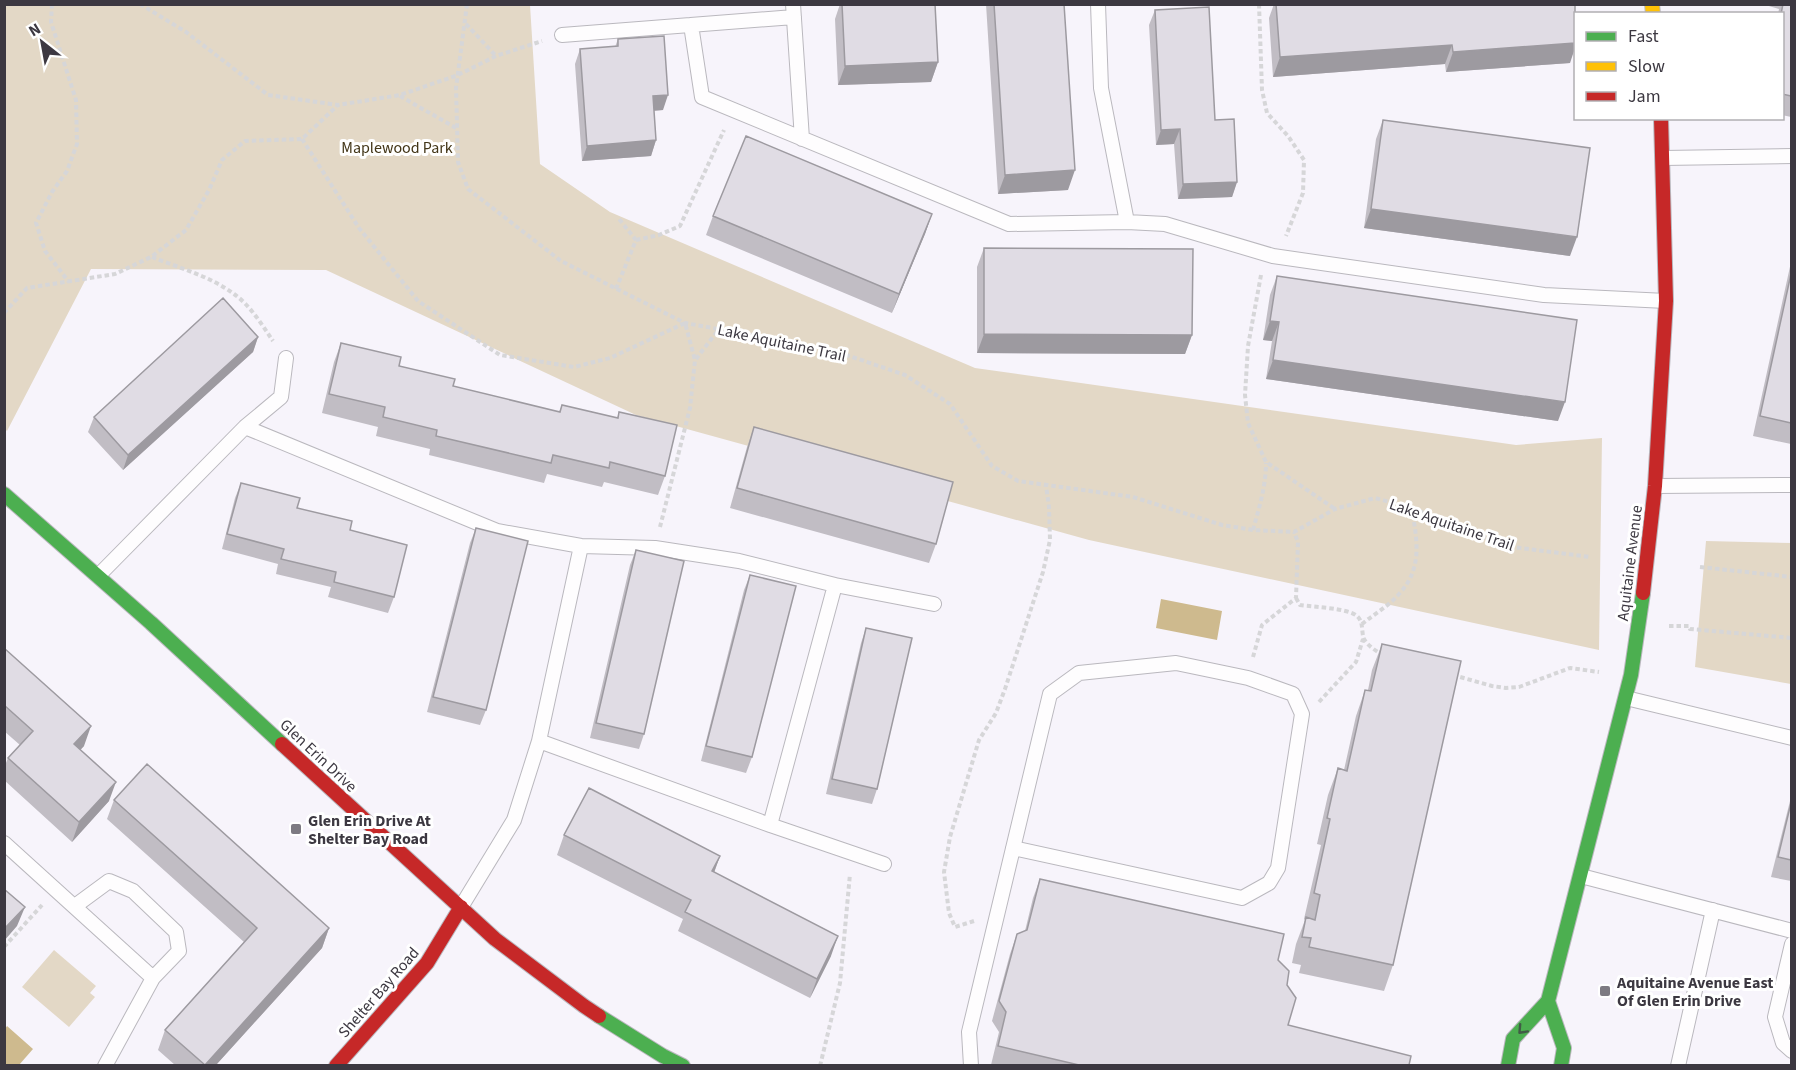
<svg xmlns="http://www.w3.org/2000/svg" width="1796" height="1070" font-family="'Source Sans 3',sans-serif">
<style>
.green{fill:#e3d8c6}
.water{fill:#ceba8e}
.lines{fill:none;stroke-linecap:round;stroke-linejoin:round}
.lane-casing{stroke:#bab8be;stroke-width:16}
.fast-casing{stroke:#bab8be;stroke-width:16}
.slow-casing{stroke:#bab8be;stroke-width:16}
.jam-casing{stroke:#bab8be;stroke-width:16}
.path{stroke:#d6d6d8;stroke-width:4;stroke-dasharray:4.5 3;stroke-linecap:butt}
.lane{stroke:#fefdfe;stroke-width:14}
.fast{stroke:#4caf50;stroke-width:14}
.slow{stroke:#ffc107;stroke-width:14}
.jam{stroke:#c62828;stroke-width:14}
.wall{fill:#c1bdc4}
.shaded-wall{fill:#9d9aa0}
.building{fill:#e0dce4;stroke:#9d9aa0;stroke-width:1.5}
.oneway{stroke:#415c46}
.poi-dot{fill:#7d7a82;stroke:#fff;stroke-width:2}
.labels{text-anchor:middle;stroke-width:6;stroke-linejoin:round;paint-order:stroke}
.park-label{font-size:16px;fill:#423517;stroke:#fff}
.street-label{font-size:16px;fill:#3c3841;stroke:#fff}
.poi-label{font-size:16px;font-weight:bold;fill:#3c3841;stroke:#fff;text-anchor:start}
</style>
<rect width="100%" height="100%" fill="#f7f4fb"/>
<!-- green -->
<path class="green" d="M5,5H530L540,164L610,212L975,368L1516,445L1602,438L1599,650L1089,540L636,415L326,270L91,269L7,431L5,429Z
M1706,541L1791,543V684L1695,667Z
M54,950L96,986L90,993L95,997L69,1027L22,987Z"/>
<!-- water -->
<path class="water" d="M1161,599L1222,611L1217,640L1156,628Z
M7,1026L33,1049L19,1065H5V1029Z"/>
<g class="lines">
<defs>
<path id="lane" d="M793,4L802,139
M1098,4L1101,88L1127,222
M691,25L702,97L1009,224L1127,222L1165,224L1273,256L1544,295L1666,301
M562,35L794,17
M1663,158L1792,156
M245,427L281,397L286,358
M1656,486L1792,485
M98,576L245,427L497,531L581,546L655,548L739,561L835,585L770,825L539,741L514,820L461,907
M835,585L934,604
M1626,698L1792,738
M539,741L581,546
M770,825L884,864
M4,843L153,978L105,1066
M1581,876L1792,931
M75,906L109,881L133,891L176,932L179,951L153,978
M1792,944L1775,1017L1783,1043L1792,1051
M971,1066L969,1032L1050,694L1079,673L1176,663L1248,678L1293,694L1302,714L1278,868L1269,883L1242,898L1013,848
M1678,1066L1713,910"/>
<path id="fast" d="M4,494L151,623L282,744
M1548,1001L1564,1048L1561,1066
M599,1016L663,1056L683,1066
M1508,1066L1513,1039L1548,1001L1631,675L1643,593"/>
<path id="slow" d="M1652,4L1653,14"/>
<path id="jam" d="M1643,593L1655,486L1666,301L1661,118
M282,744L495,939L584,1006L599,1016
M336,1066L427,963L461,907"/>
</defs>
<!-- lane casing -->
<use href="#lane" class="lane-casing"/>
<!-- fast casing -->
<use href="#fast" class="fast-casing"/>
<!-- slow casing -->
<use href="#slow" class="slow-casing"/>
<!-- jam casing -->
<use href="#jam" class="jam-casing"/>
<!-- path -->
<path class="path" d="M52,4L51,22L76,100L77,144L67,171L52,192L36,223L45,251L69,282
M140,4L186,32L268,95L338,105L400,95L458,75L496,56L542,41
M467,4L456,88L458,162L468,189L561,261L685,323L829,349L905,375L950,404L992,466L1018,481L1133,497L1222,525L1253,530L1294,532L1335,509L1375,498L1412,508L1505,546L1590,557
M1259,4L1262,90L1267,113L1288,136L1304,160L1303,193L1286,236
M466,24L496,56
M400,96L456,128
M302,139L359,228L418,301L500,355L574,367L610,358L685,323L695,360L690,408L660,527
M636,240L659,235L680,226L724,130
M152,257C179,268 210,276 234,294C250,305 262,325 273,341
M1261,275L1248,346L1245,395L1248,423L1266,462L1335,509
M616,289L636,240L619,219
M4,313L27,288L115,274L151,257L186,230L209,190L222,160L245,141L302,139L338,105
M696,359L719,329
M1253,530C1259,508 1266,486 1266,463
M1700,567L1792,577
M1296,598L1300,605C1313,607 1348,608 1357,616C1364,622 1361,632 1364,639C1368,646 1376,651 1383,655
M1362,624C1374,614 1389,606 1399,594C1423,568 1417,541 1412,509
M1669,626H1689L1690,629L1792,638
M1253,657L1262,625L1296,598L1298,542L1294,532
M1453,675L1492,686L1506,688L1519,687L1570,668L1599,672
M1319,702L1356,662L1363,639
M974,921L955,927L949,913L944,872L950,837L979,740L996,713L1005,689L1043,572L1050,540L1049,507L1046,485
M4,947L42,905
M820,1066L840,983L850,874"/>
<!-- lane -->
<use href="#lane" class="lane"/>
<!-- fast -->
<use href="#fast" class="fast"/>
<!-- slow -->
<use href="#slow" class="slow"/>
<!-- jam -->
<use href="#jam" class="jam"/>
</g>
<!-- wall -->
<path class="wall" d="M840,4H935L938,62L931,82L838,85L835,19Z
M986,4H1064L1068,190L998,194Z
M1274,4H1575L1570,63L1446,72L1445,64L1273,77L1269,18Z
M1762,4H1791V117L1782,115V14H1778L1779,9Z
M1155,10L1215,120L1237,182L1232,197L1178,199L1174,144L1156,145L1149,25Z
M618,39L663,110L654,111L656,140L651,156L582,161L575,64L580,49L615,47Z
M1383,120L1570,256L1364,228L1376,139Z
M932,214L925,234L892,313L706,235L713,216Z
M984,248L1192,335L1185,354L977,353V267Z
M1791,262V444L1753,436Z
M1277,276L1558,421L1266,379L1272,341L1263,340L1270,295Z
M258,337L253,352L123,470L88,432L94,417Z
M341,343L453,386L559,412L562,405L617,418L619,412L665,476L658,495L604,482L602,487L547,474L544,483L429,455L430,449L376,436L378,427L322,413L334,362Z
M754,427L936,544L929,563L730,508L747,447Z
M241,483L350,530L394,597L388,613L328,597L331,587L276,574L278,564L222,549L235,498Z
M476,528L486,710L480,725L427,712L470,543Z
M636,550L644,734L639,749L590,738L630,565Z
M750,575L752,757L746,773L701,761L744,590Z
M866,628L877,789L872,804L826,794L861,643Z
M1382,644L1393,965L1384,991L1299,973L1301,965L1292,963L1296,944L1305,920L1304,919L1321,845L1317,844L1328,795L1338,768L1344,770L1356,716L1365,690H1368L1372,670Z
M4,648L84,746L80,750L109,801L72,842L4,780V768L8,758L20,745L4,731Z
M1791,797V881L1771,877Z
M114,800L329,928L322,948L216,1065H175L158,1050L165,1030L244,942L107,819Z
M564,835L720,856L714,873L831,956L810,998L678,931L683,919L557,855Z
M1040,879L1278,960L1287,985L1288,1025L1409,1065H991L999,1032L992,1021L1010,954L1017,934L1025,931L1033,898Z"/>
<!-- shaded-wall -->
<path class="shaded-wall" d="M1575,43V48L1570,63L1446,72L1453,52Z
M1452,45L1445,64L1273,77L1280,57Z
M938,62L931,82L838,85L845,66Z
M668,95L663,110L647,111L653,96Z
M1180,129L1174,144L1156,145L1161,130Z
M656,140L651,156L582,161L587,146Z
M1075,170L1068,190L998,194L1005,175Z
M1237,182L1232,197L1178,199L1183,184Z
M1371,209L1577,237L1570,256L1364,228Z
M932,214L925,234L892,313L899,294Z
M1270,321L1279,322L1272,341L1263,340Z
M984,334L1192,335L1185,354L977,353Z
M258,337L253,352L123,470L128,455Z
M1273,360L1565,402L1558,421L1266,379Z
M91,726L84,746L67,764L74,744Z
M116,782L109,801L72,842L79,822Z
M720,856L713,875L712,871Z
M25,907L17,926L4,941V929Z
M329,928L322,948L216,1065H205Z
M838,936L831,956L810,998L817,979Z"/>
<!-- building -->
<path class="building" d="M842,4H935L938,62L845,66Z
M994,4H1064L1075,170L1005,175Z
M1276,4H1575V43L1453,52L1452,45L1280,57Z
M1783,4H1791V96L1782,94V14H1781Z
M1209,7L1215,120L1234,119L1237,182L1183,184L1180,129L1161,130L1155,10Z
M664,36L668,95L653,96L656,140L587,146L580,49L618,46V39Z
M1383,120L1590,148L1577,237L1371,209Z
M746,136L932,214L899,294L713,216Z
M984,248L1193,249L1192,335L984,334Z
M1791,274V423L1760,416Z
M1277,276L1577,320L1565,402L1273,360L1279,322L1270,321Z
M223,298L258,337L128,455L94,417Z
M341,343L401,357L399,366L455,379L453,386L560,412L562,405L618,418L619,412L677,425L665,476L610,462L609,468L553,455L551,463L436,436L437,430L383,417L385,407L329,394Z
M754,427L953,482L936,544L737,488Z
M241,483L300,498L297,508L352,521L350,530L407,545L394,597L334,582L336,572L281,559L284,549L227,534Z
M476,528L528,541L486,710L433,697Z
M636,550L684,561L644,734L596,723Z
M750,575L796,586L752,757L706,746Z
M866,628L912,638L877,789L832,779Z
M1382,644L1461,661L1393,965L1309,947L1311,938L1302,937L1306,917L1315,920L1320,895L1314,893L1330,819L1327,818L1338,768L1347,771L1365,690L1371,691Z
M4,648L91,726L74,744L116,782L79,822L8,758L33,731L4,705Z
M147,764L329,928L205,1065L165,1030L257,928L114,800Z
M589,788L720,856L712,871L838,936L817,979L685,912L691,900L564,835Z
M1791,803V860L1778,857Z
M1040,879L1284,934L1278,960L1289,971L1287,985L1296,998L1288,1025L1411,1056L1409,1065H1079L998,1046L1006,1012L999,1001L1017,934L1027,930Z
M4,889L25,907L4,929Z"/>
<!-- one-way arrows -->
<defs><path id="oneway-chevron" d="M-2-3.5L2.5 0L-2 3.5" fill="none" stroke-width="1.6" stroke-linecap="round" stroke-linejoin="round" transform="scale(1.5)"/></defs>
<use class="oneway" href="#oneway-chevron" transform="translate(1522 1030) rotate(133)"/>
<!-- markers -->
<g class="poi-dot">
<rect x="290" y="823" width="12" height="12" rx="3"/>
<rect x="1599" y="985" width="12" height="12" rx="3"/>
</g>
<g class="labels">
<!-- park labels -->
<g class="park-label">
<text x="397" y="153">Maplewood Park</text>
</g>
<!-- street labels -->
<g class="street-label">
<text transform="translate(782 342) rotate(12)" y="6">Lake Aquitaine Trail</text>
<text transform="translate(1452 524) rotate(19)" y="6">Lake Aquitaine Trail</text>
<text transform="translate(1629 563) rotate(-83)" y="6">Aquitaine Avenue</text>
<text transform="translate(319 755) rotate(43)" y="6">Glen Erin Drive</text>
<text transform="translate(378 992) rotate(-49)" y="6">Shelter Bay Road</text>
</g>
<!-- poi labels -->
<g class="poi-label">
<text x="308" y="826">Glen Erin Drive At<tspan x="308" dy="18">Shelter Bay Road</tspan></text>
<text x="1617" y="988">Aquitaine Avenue East<tspan x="1617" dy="18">Of Glen Erin Drive</tspan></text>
</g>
</g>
<!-- border -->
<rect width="1796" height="1070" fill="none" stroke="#3c3841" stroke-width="12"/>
<!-- legend -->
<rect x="1574" y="12" width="210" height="108" fill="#ffffff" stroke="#b1afb3" stroke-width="1.5"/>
<rect x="1586" y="32" width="30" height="9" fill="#4caf50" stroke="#b1afb3" stroke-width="1.5"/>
<text x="1628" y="42" font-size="18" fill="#3c3841">Fast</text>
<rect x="1586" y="62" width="30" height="9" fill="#ffc107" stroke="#b1afb3" stroke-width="1.5"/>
<text x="1628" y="72" font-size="18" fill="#3c3841">Slow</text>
<rect x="1586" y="92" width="30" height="9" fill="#c62828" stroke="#b1afb3" stroke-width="1.5"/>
<text x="1628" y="102" font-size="18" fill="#3c3841">Jam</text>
<!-- north arrow -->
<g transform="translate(42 42) rotate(329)" stroke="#ffffff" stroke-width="4.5" paint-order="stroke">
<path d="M0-4.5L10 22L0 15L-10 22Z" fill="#3c3841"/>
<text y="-9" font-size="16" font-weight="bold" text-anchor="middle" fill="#3c3841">N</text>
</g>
</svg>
